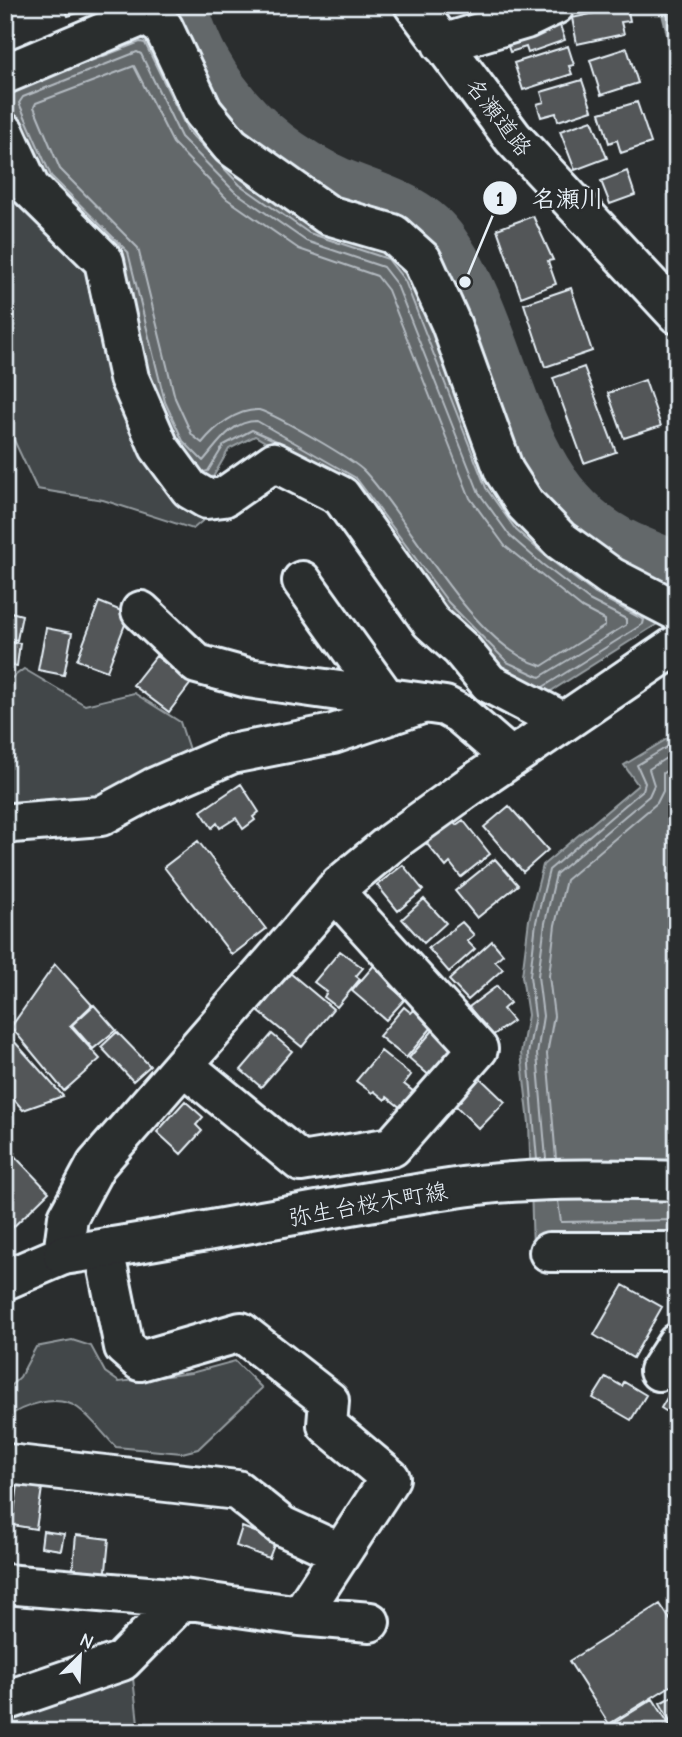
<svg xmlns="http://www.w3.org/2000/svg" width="682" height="1737" font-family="'Comic Neue','Klee One',sans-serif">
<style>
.green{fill:#424648;stroke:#959ca0;stroke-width:2}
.water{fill:#63686b;stroke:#989fa3;stroke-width:2}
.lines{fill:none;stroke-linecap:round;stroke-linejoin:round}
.shore{stroke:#b3bac0;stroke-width:2}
.stream{stroke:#989fa3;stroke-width:10}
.river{stroke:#63686b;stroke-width:58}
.building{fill:#535759;stroke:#e8f1f8;stroke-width:2}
.minor-casing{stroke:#e8f1f8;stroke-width:44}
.major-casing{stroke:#e8f1f8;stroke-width:44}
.minor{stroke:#2a2d2e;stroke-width:38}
.major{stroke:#2a2d2e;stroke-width:38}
.labels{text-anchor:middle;stroke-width:5;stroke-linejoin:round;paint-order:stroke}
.street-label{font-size:23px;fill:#e8f1f8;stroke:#2a2d2e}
.leader{fill:none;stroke:#e8f1f8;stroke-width:2.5}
.callout-dot{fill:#e8f1f8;stroke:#2a2d2e;stroke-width:2.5}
.mark-label{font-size:21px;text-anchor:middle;font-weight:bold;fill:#111}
.callout-label{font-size:24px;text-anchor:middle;font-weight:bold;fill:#e8f1f8;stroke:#2a2d2e;stroke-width:5;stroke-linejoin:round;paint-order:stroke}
</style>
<rect width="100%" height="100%" fill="#2a2d2e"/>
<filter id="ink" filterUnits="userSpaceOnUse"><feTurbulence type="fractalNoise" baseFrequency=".0143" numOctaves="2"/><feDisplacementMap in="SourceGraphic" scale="14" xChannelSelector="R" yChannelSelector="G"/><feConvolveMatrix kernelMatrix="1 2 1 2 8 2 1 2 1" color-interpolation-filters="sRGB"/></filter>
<g filter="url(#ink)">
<!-- green -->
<path class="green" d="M5,161L98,269L215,510L193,529L103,500L37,489L5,421Z
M24,669L85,705L134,693L180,722L192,759L137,791L5,807V683Z
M72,1340L91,1346L105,1372L119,1382L191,1373L235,1361L262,1388L198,1449L182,1453L116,1447C104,1435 92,1418 78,1408C57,1393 23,1405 5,1419V1391L20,1377L36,1347Z
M132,1669L139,1732H5V1717Z"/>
<!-- water -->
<path class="water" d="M142,33L151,38L194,128L244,179L313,227L393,254L411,277L492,484L662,621L543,696L498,675L345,489L255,436L229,449L209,484L189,472L135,351L37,185L5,108V96L11,85Z
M677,733V1246L533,1250L529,1123L521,1053L528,1015L522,976L529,920L543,865L638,785L624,765Z"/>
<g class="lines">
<!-- shore -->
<path class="shore" d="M137,52L141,54L181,137L234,191L306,241L383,267L397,285L479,493L510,536L542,564L589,600L626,619V625L540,677L507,662L448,602L356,478L257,421C231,421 218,444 203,461L183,441L165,402L128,252L51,176L19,103L23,97Z
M134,66L173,143L227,199L299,249L377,276L388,290L470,498L505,546L582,608L605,620V626L542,666C472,646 413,524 365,472C353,459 276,415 259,410C237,409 215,427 202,443L192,435L175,398L138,248L60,169L34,107L36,103Z
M75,67L140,42L145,43L188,131L214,158
M217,161L240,185L309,233L388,259L405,281L486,488L516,530L548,558L594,593L644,620L643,624L543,687
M204,472L208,471L224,445L252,430L279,442
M546,1159L537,1054L543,1016L538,976L545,923L556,874L649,796L654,785L649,769L677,751
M556,1159L547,1054L554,1016L549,976L555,925L566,880L657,803L663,791V773L677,764
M537,1160L528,1054L535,1016L530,976L536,922L549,870L643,790L645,783L637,765L677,741
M558,1201L561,1222L677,1220"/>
<!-- stream -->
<path class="stream" d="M664,5L677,59"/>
<!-- river -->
<path class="river" d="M177,5C185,24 191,46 202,64C233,120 280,160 337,186C374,202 417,210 441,246C510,343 505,494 627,550C644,557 659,566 677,568"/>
</g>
<!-- building -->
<path class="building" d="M64,5H90L91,9L68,16Z
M627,6L630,21L621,22L624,34L577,44L572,18Z
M556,14L565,40L528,53L526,47L510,52L503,32Z
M568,46L574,65L569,66L572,74L523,90L514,63Z
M627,48L638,83L601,95L590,60Z
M582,80L592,110L558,121L556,113L541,117L537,104L544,102L541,92Z
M637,102L651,143L621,153L617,140L609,143L600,113Z
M592,120L607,158L575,170L560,131Z
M627,171L635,195L610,204L601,181Z
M533,216L553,260L548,261L556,284L521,297L497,229Z
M571,288L592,351L545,367L524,304Z
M584,367L616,452L584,463L553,378Z
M645,380L661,426L624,438L608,393Z
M99,602L129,614L107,671L77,660Z
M7,611L22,615L17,640L5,638Z
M46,628L72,633L64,675L38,670Z
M5,642L20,643L17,666L5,665Z
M156,656L191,683L169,712L133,685Z
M241,784L259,812L253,817L255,820L243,829L236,818L220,828L217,823L212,828L201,811Z
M509,806L548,850L523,872L484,827Z
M463,820L490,854L461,877L450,863L446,867L426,843L453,822L456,825Z
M198,841L266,929L232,955L164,867Z
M495,859L518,885L477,918L455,891Z
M403,865L423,890L398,911L377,885Z
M424,899L446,923L424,943L402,919Z
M462,922L474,935L467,941L475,949L449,972L428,948Z
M492,941L503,954L495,961L503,969L468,1000L449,980Z
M340,951L363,968L356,976L360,979L337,1007L324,997L327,992L314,982Z
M376,963L396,979L390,986L405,999L386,1020L352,991Z
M55,964L92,1005L70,1026L100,1059L64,1091L11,1027Z
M290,973L333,1009L302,1047L258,1011Z
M497,986L510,1003L503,1009L513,1021L492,1036L469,1007Z
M94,1005L116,1030L93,1049L72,1025Z
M404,1007L411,1013L414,1010L433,1026L406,1058L379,1036Z
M435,1028L457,1047L431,1077L409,1058Z
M5,1031L63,1096L23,1110L5,1089Z
M117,1032L150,1066L133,1081L101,1047Z
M272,1034L292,1051L261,1087L241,1070Z
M381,1051L411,1075L404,1084L414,1092L401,1108L387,1097L385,1100L374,1091L372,1093L356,1081Z
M476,1074L505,1102L479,1129L450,1100Z
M185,1101L203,1117L196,1125L202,1131L181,1154L157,1132Z
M5,1146L49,1192L5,1235Z
M623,1285L662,1307L633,1358L594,1335Z
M606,1377L622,1386L624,1382L646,1395L631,1420L593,1398Z
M677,1381V1418L661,1408Z
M18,1485L42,1488L36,1529L12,1525Z
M242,1527L276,1540L269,1558L236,1546Z
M43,1531L64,1534L61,1550L41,1547Z
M76,1535L109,1539L105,1581L72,1578Z
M660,1604L677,1630V1682L609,1724L569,1661Z
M677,1694V1720L671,1723L660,1703Z
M653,1699L671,1727L663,1732H600Z"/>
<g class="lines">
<defs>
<path id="minor" d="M414,5L513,138L677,314
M442,44L526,19L555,5
M5,74L145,15L163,27L203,112L231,146L328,215L393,234L422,260L451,324L504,471L525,504L560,540L611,577L677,611
M5,133L30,188L104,261L129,378L159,447L190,489L207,499L224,497L274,462L341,496L431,622L461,649L489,683L564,722
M302,581L385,697
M141,611L197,664L248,678L445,706L460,714L511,758
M12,823L101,816L153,788L231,754L333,734L425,703
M183,1065L301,1162L392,1147L478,1049L334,891
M104,1249L124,1347L140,1361L241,1332L329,1401L327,1425L390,1478L300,1616
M549,1252H677
M5,1280L63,1255L68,1217L96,1165L340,885L392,842L467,788L677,645
M659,1371L677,1343
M8,1464L237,1490L282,1526L341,1553
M5,1584L183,1599L300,1616L370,1622
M5,1701L122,1661L183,1599"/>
<path id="major" d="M63,1255C192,1236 320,1208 449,1189C524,1177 601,1179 677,1181"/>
</defs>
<!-- minor casing -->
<use href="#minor" class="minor-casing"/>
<!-- major casing -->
<use href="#major" class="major-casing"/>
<!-- minor -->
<use href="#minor" class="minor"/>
<!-- major -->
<use href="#major" class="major"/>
</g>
</g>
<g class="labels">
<!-- street labels -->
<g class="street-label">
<text transform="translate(499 117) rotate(52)" y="8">名瀬道路</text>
<text transform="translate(368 1204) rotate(-10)" y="8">弥生台桜木町線</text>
</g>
</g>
<!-- callouts -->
<path class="leader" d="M465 282L500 198"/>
<g class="callout-dot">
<circle cx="465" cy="282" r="7"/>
<circle cx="500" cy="198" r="18"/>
</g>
<g class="mark-label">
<text x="500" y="206">1</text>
</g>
<g class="callout-label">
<text x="568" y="207">名瀬川</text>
</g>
<!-- margin -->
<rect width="682" height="1737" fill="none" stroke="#2a2d2e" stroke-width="28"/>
<rect x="14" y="14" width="654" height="1709" fill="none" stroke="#e8f1f8" stroke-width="2.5" filter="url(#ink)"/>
<!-- north arrow -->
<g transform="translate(80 1656) rotate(24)" stroke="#2a2d2e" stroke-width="5" paint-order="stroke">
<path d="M0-5L12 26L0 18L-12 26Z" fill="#e8f1f8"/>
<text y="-10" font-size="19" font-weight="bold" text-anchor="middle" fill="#e8f1f8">N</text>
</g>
</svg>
